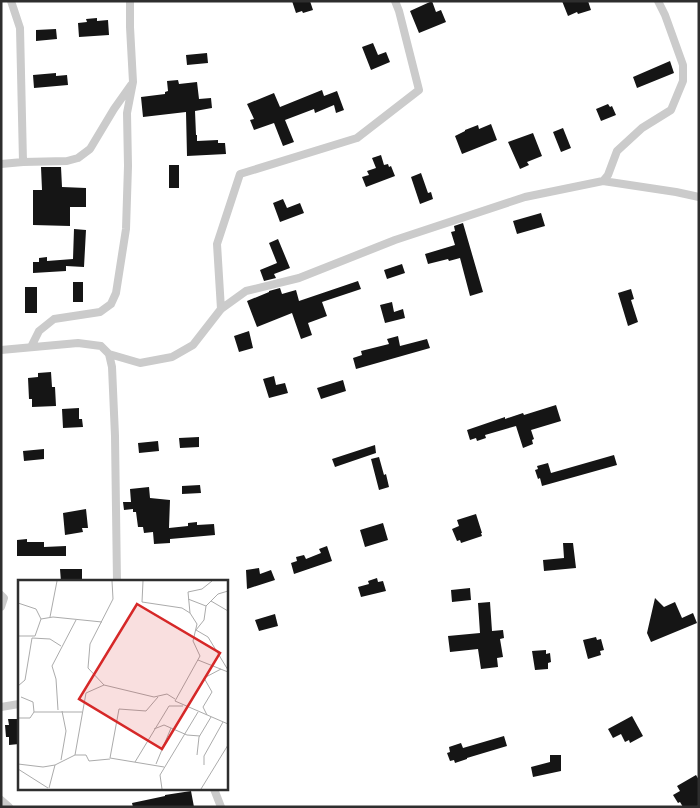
<svg xmlns="http://www.w3.org/2000/svg" width="700" height="808" font-family="Barlow,sans-serif">
<style>
.building{fill:#151515}
.lines{fill:none;stroke-linecap:round;stroke-linejoin:round}
.street{stroke:#cbcbcb;stroke-width:8}
.inset-road{fill:none;stroke:#ababab;stroke-width:1}
.view{fill:#d62828;fill-opacity:0.15;stroke:#d62828;stroke-width:2.5}
.inset-edge{fill:none;stroke:#2e2e2e;stroke-width:2.5}
</style>
<rect width="100%" height="100%" fill="#fff"/>
<!-- building -->
<path class="building" d="M292,1H310L313,10L303,13L302,11L296,13Z
M432,1L436,12L441,10L446,22L419,33L410,11Z
M562,1H588L591,10L578,14L577,12L568,16Z
M97,18V21L108,20L109,35L79,37L78,23L87,22L86,19Z
M56,29L57,39L36,41V30Z
M373,43L378,55L386,52L390,62L371,70L362,47Z
M207,53L208,63L187,65L186,55Z
M670,61L674,73L637,88L633,77Z
M56,73V76L67,75L68,85L34,88L33,75Z
M178,80L179,84L197,82L199,99L211,98L212,108L195,111L196,135H197V141L218,140V143H225L226,154L187,156L186,112L143,117L141,97L165,94V92L168,91L167,81Z
M322,90L324,96L337,91L344,110L336,113L334,105L315,113L314,109L285,120L294,142L283,146L274,123L254,130L250,120L254,119L247,104L274,93L280,107Z
M608,104L610,107L612,106L616,115L601,121L596,109Z
M491,124L497,140L462,154L455,136L465,131V130L478,125L479,129Z
M563,128L571,148L561,152L553,132Z
M533,133L542,156L527,162L529,165L520,169L508,142Z
M381,155L384,165L388,164L389,167L391,166L395,176L366,187L362,177L369,175L367,171L376,168L372,158Z
M169,165H179V188H169Z
M41,167H61L62,187L86,188V207H70V226L33,225V190H42Z
M421,173L428,193L431,192L433,199L420,204L411,177Z
M283,199L287,208L300,203L304,213L280,222L273,203Z
M541,213L545,226L517,234L513,221Z
M463,223L483,292L470,296L460,258L449,261L448,259L428,264L425,254L455,245L451,232L455,231L454,226Z
M74,229L86,230L84,267L66,266V271L33,273V262H39V258L47,257V261L73,259Z
M278,239L290,268L274,274L276,278L264,281L260,270L277,263L269,243Z
M402,264L405,273L387,279L384,270Z
M358,281L361,289L322,302L327,316L308,323L312,335L301,339L292,313L257,327L247,301L269,292V291L280,288L282,294L296,290L299,301Z
M73,282H83V302H73Z
M25,287H37V313H25Z
M631,289L634,299L631,300L638,322L628,326L618,293Z
M392,302L394,312L403,309L405,318L385,323L380,305Z
M249,331L253,348L239,352L234,336Z
M398,336L400,346L427,339L430,348L356,369L353,358L362,355L361,351L389,344L387,339Z
M51,372L52,387H55L56,406L32,407V399H29L28,378L38,377V373Z
M274,376L276,385L285,383L288,393L269,398L263,379Z
M343,380L346,391L321,399L317,388Z
M556,405L561,421L531,430L534,439L532,440L533,444L523,448L516,426L485,435L486,438L477,441L476,438L470,440L467,430L505,417V419L523,413L524,415Z
M79,408V419H82L83,427L63,428L62,409Z
M199,437V447L180,448L179,438Z
M158,441L159,451L139,453L138,443Z
M375,445L376,453L335,467L332,459Z
M44,449V459L24,461L23,451Z
M614,455L617,465L542,486L540,478L538,479L535,470L538,469L537,466L548,463L551,473Z
M379,457L384,475L386,474L389,487L379,490L371,459Z
M200,485L201,493L182,494V486Z
M149,487L150,498L170,500L169,528L188,526V523L197,522V525L214,524L215,535L170,539V543L154,544L153,532L144,533L143,527H138L136,512H133V509L124,510L123,502H131L130,489Z
M86,509L88,528H82L83,532L65,535L63,513Z
M476,514L482,533H481L482,536L461,543L460,540L457,541L452,529L459,526L457,520Z
M383,523L388,540L365,547L360,530Z
M27,539V542H44V547L66,546V556H17V540Z
M563,543H573L576,568L544,571L543,560L564,558Z
M327,546L332,561L294,574L291,563L297,561L296,557L304,555L306,559L321,553L319,549Z
M259,568L260,574L271,570L275,580L247,589L246,570Z
M60,569H82V582H61Z
M377,578L378,582L383,581L386,591L361,597L358,587L369,584L368,581Z
M470,588L471,600L452,602L451,590Z
M655,598L664,607L675,602L682,618L693,613L697,623L651,642L647,633Z
M490,602L492,631L503,630L504,638L500,639L503,657L497,658L498,667L481,669L478,649L450,652L448,636L480,633L478,603Z
M275,614L278,626L259,631L255,620Z
M596,637L597,640L601,639L604,650L600,651L601,655L588,659L583,640Z
M546,650V654L550,653L551,662L548,663V669L535,670L532,651Z
M632,716L643,736L630,743L629,740L625,742L621,734L613,738L608,729Z
M8,719H19V744L9,745V737H6L5,725H9Z
M504,736L507,746L467,758V759L455,763L454,760L450,761L447,753L450,752L449,747L461,743L463,748Z
M550,755H561V771L533,777L531,767L550,762Z
M696,775L699,780V805L696,807H683L680,802L678,803L673,795L680,791L677,786Z
M191,791L194,807H133L132,803L165,796V795Z"/>
<g class="lines">
<!-- street -->
<path class="street" d="M11,1L20,28L23,162
M1,164L23,162L67,161L78,158L90,149L114,109L131,85
M603,181L608,175L617,151L642,128L671,110L683,81V65L665,15L658,1
M221,309L217,244L240,174L357,138L419,90L399,11L395,1
M31,347L39,331L54,319L100,312L111,304L116,293L126,229L128,166L127,113L133,82L130,27V1
M1,350L78,343L101,346L109,354L112,367L115,436L117,582
M109,354L140,363L172,357L193,345L221,309L246,291L299,278L395,240L525,197L603,181L676,192L699,197
M1,595L4,598L1,607
M1,707L19,704
M214,789L221,807
M1,800L9,807"/>
</g>
<!-- overview -->
<g transform="translate(18 580)">
<rect width="210" height="210" fill="#fff"/>
<path class="inset-road" d="M94,1L95,19L72,64L70,88L86,105L136,117L149,114L157,119M125,1L124,22L164,28L172,33L179,44L175,61L182,76L157,121L210,144M170,19L188,26L193,21L210,31M193,21L200,14L210,11M0,23L18,29L23,39M188,26L186,40L178,50L190,57L210,90M172,33L170,12L184,9L194,1M32,37L39,1M0,56H17L23,39L35,37L84,42M180,80L210,92M0,106L7,100L14,58L32,59L43,66M3,117L15,122L16,132H64M140,117L128,131L101,129L92,178L146,187M40,130L38,99L34,86L58,40M189,135L185,127L194,112L186,98L203,89M0,138H12L16,132M136,149L146,145L169,155L182,156M57,175H68L71,181L92,179M179,175L181,157L193,137M43,180L48,151L44,131M117,182L151,126H165M0,184L25,187L37,185M138,184L153,148M186,185V176L205,142M0,189L30,208M31,208L37,185L57,175L68,113L86,105M144,209L142,195L180,132M183,209L210,165"/>
<path class="view" d="M119,24L202,73L144,169L61,119Z"/>
<rect width="210" height="210" class="inset-edge"/>
</g>
<!-- border -->
<rect width="700" height="808" fill="none" stroke="#2e2e2e" stroke-width="5"/>
</svg>
